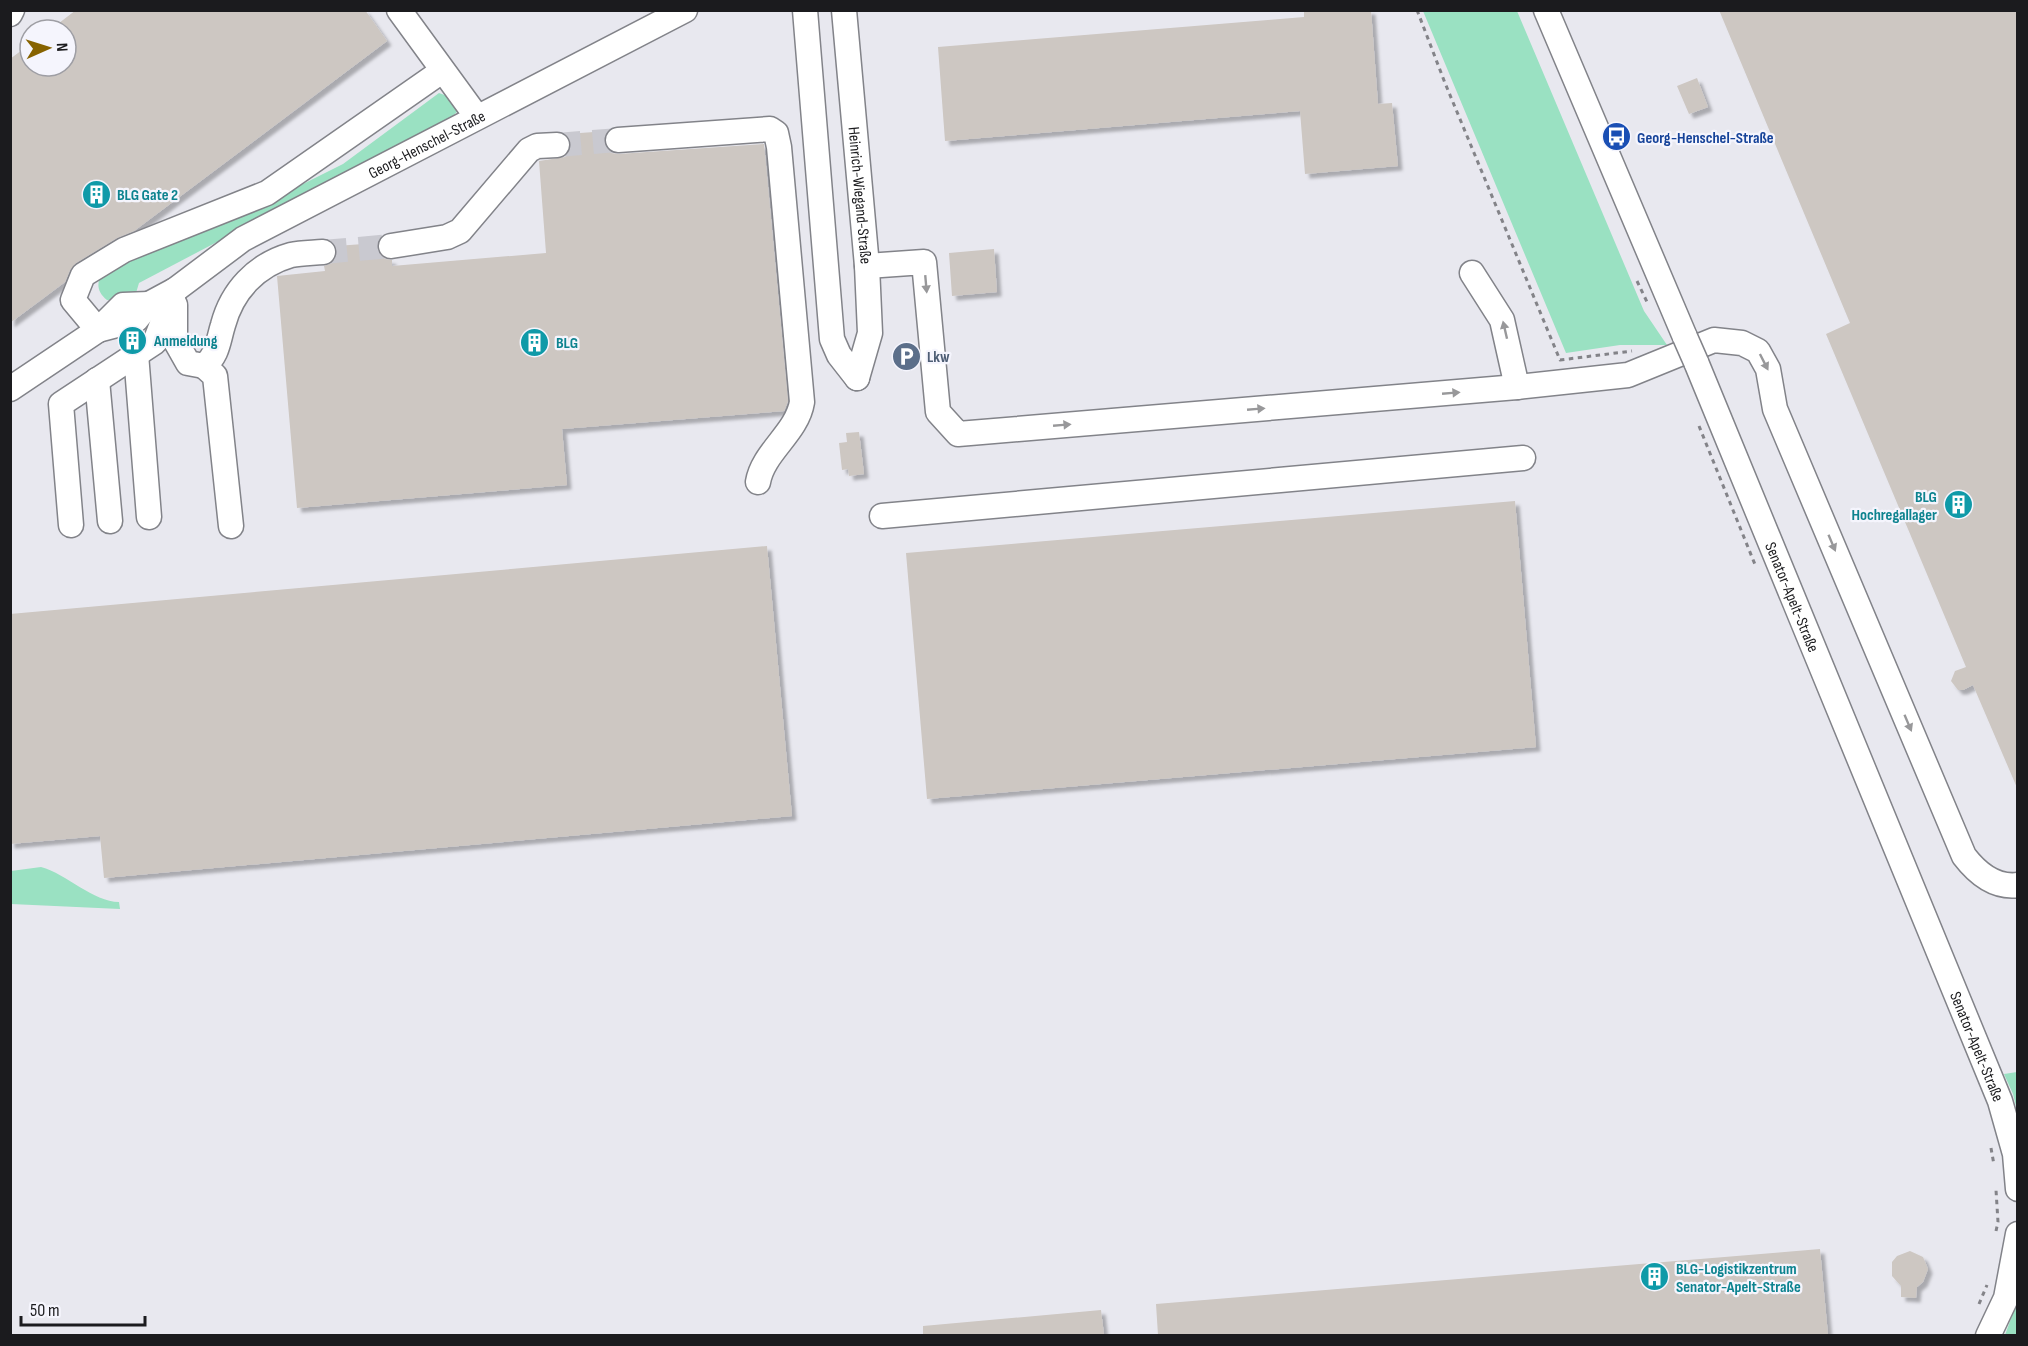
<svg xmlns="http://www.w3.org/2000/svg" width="2028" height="1346" font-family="'Sofia Sans Condensed',sans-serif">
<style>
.green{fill:#9ae1c2}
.building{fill:#cdc7c2;filter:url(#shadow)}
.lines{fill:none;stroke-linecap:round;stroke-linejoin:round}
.minor-tunnel{stroke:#c9c9d0;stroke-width:24;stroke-dasharray:24 12;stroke-linecap:butt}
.minor-casing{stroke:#828389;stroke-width:27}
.path{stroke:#838388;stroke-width:3;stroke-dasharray:4.5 4.5;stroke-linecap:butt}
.minor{stroke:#fff;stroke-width:24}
.minor-bridge-casing{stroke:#828389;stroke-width:27;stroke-linecap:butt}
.minor-bridge{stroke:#fff;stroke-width:24}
.oneway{fill:#98989a}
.labels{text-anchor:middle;stroke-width:4.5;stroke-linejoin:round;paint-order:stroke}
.transit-label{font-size:16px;font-weight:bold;fill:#164399;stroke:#f5f5fd;text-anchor:start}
.street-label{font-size:16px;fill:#1b1b1e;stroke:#f5f5fd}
.culture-label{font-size:16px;font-weight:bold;fill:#0d838f;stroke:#f5f5fd;text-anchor:start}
.service-label{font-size:16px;font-weight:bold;fill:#4e5e75;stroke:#f5f5fd;text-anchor:start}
</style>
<defs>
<filter id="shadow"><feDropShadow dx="4.5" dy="4.5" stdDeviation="1.5" flood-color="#0004"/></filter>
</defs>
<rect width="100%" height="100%" fill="#e8e8ef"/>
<!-- green -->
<path class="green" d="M1423,11H1517L1644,311L1667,345H1620L1566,353Z
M439,93L447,96L458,111L447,121L139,283L136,293L115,301L107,300C92,288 99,275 110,264L291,190L343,164Z
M41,867C67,874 93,902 119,902L120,909L11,904V871Z
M2017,1072H2018L2017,1110L2013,1094L2004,1074Z
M2017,1302V1335H2005Z"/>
<!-- building -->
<path class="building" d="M76,10H365L387,41L134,231L117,238L76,263L70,270L65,282L10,323V59L30,44V66H66V30H50Z
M1304,10H1371L1378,104L1392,103L1398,166L1305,174L1300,111L945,141L938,47L1304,17Z
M1719,10H2018V790L1973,685L1963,690H1958L1951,681L1955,671L1966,667L1826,334L1850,323Z
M1697,78L1708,107L1689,114L1677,86Z
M608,131L604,140L606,147L611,153L618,154L764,144L788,401L784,411L562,429L567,485L297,508L277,276L325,271L324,266L332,263L336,258V246L377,243L380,254L385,259L392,260V266L546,253L539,161L565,157L570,151L571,145L566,134Z
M994,249L997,292L952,296L949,253Z
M144,331L124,345L121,339L140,334Z
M859,432L864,474L849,476L848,469L842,470L839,443L847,442L846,433Z
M1515,501L1536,747L927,799L906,553Z
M767,546L792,816L104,878L100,836L10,844V614Z
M1820,1249L1828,1335H1158L1156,1304Z
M1910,1251L1923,1257L1928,1269L1923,1282L1917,1287L1916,1298L1901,1297V1286L1892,1276V1262L1897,1256Z
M1101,1310L1104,1335H923V1326Z"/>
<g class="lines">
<!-- minor-tunnel -->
<path class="minor-tunnel" d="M557,145L618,140
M323,252L391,246"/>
<defs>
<g id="minor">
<path d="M399,10L477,117"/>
<path d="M805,10L832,339L839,355L857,378"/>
<path id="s1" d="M844,10L867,266L870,333L857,378"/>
<path d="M1546,10L1685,337"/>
<path d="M10,14L12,10"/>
<path d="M618,140L770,129L776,133L779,147L802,402C797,433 763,452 758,482"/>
<path d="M391,246L447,237L460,231L529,150L537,146L557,145"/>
<path d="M867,266L924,262L938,412L958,434L1517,387L1628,375L1714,340L1742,343L1758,351L1768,369L1775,409L1964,856C1977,873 1995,888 2018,885"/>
<path d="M1472,273L1502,320L1517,387"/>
<path d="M175,305V340L188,363L204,366C218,355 218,341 223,325C232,291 256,265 291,255C301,253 312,253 323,252"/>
<path id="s2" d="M98,330L136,320L149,304L175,290L243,239L685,10"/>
<path d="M98,330L73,300L83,275L124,250L267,193L442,71"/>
<path d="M136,354L149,517"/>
<path id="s3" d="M1696,362L2000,1101L2015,1154L2018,1189"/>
<path d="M204,366L215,376L231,526"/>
<path d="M97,380L110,521"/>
<path d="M10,389L98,330L123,305L149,304"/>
<path d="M882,516L1523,458"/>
<path d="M71,525L61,404L155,342L175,290"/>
<path d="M1988,1336L2006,1298L2018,1234"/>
</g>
</defs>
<!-- minor casing -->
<use href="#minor" class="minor-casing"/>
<!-- path -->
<path class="path" d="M1417,10L1445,83L1560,360L1632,351
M1637,281L1648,304
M1699,426L1756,567
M1991,1148L1994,1165
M1996,1231L1998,1222L1996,1190
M1979,1304L1987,1285"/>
<!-- minor -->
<use href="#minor" class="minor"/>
<defs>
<path id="minor-bridge" d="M1685,337L1696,362"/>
</defs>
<!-- minor-bridge casing -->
<use href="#minor-bridge" class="minor-bridge-casing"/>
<!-- minor-bridge -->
<use href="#minor-bridge" class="minor-bridge"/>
</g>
<!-- one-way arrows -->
<defs><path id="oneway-solid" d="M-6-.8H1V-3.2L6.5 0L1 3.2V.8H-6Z" transform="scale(1.5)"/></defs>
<g class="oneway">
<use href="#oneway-solid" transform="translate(926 284) rotate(85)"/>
<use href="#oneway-solid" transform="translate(1505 330) rotate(-103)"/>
<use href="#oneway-solid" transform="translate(1764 362) rotate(63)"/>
<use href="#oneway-solid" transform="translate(1451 393) rotate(-5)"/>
<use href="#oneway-solid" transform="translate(1256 409) rotate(-5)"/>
<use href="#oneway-solid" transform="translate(1062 425) rotate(-5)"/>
<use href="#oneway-solid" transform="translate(1832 543) rotate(67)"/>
<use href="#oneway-solid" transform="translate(1908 723) rotate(67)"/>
</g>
<!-- icons -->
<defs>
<symbol id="bus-disc" viewBox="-11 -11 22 22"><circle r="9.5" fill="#1a4fb4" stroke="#f5f5fd"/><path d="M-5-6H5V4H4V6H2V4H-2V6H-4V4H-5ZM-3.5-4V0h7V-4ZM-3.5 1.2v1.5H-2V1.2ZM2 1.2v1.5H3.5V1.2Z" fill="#fff"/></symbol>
<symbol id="building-disc" viewBox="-11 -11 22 22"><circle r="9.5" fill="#0f9aa8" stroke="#f5f5fd"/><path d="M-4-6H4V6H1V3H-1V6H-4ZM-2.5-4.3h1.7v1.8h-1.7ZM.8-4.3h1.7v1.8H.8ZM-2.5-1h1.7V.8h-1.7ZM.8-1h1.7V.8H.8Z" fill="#fff"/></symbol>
<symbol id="parking-disc" viewBox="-11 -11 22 22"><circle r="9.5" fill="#5c6f8a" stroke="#f5f5fd"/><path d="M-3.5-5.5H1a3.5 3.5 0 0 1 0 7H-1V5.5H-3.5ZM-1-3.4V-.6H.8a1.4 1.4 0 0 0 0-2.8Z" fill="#fff"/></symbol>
</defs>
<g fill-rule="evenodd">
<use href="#bus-disc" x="1600" y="120" width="33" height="33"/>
<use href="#building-disc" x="80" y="178" width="33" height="33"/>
<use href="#building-disc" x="116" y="324" width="33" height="33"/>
<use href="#building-disc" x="518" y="326" width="33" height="33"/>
<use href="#parking-disc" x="890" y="340" width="33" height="33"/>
<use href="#building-disc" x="1942" y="488" width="33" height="33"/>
<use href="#building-disc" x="1638" y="1260" width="33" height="33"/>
</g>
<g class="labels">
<!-- transit labels -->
<g class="transit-label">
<text x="1637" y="143">Georg-Henschel-Straße</text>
</g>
<!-- street labels -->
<g class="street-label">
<text dy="6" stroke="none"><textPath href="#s2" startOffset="381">Georg-Henschel-Straße</textPath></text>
<text dy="6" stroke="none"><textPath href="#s1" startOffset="186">Heinrich-Wiegand-Straße</textPath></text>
<text dy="6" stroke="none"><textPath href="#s3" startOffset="254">Senator-Apelt-Straße</textPath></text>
<text dy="6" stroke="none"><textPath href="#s3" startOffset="740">Senator-Apelt-Straße</textPath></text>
</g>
<!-- culture labels -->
<g class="culture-label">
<text x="117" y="200">BLG Gate 2</text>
<text x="154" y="346">Anmeldung</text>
<text x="556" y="348">BLG</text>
<text x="1937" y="502" text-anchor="end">BLG<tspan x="1937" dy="18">Hochregallager</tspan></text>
<text x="1676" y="1274">BLG-Logistikzentrum<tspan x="1676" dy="18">Senator-Apelt-Straße</tspan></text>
</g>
<!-- service labels -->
<g class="service-label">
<text x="927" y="362">Lkw</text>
</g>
</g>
<!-- border -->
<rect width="2028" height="1346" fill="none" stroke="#1b1b1e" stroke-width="24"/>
<!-- north arrow -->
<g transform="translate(48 48) rotate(87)"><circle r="28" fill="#f5f5fd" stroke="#9e9ea4" stroke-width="1.5"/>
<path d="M0-4.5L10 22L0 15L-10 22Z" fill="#876300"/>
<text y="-9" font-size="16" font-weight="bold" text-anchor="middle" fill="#1b1b1e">N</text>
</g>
<!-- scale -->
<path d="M21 1316v9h124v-9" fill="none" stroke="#1b1b1e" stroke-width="3"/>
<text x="30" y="1316" font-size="18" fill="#1b1b1e" stroke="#f5f5fd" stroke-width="4.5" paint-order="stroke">50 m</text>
</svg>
